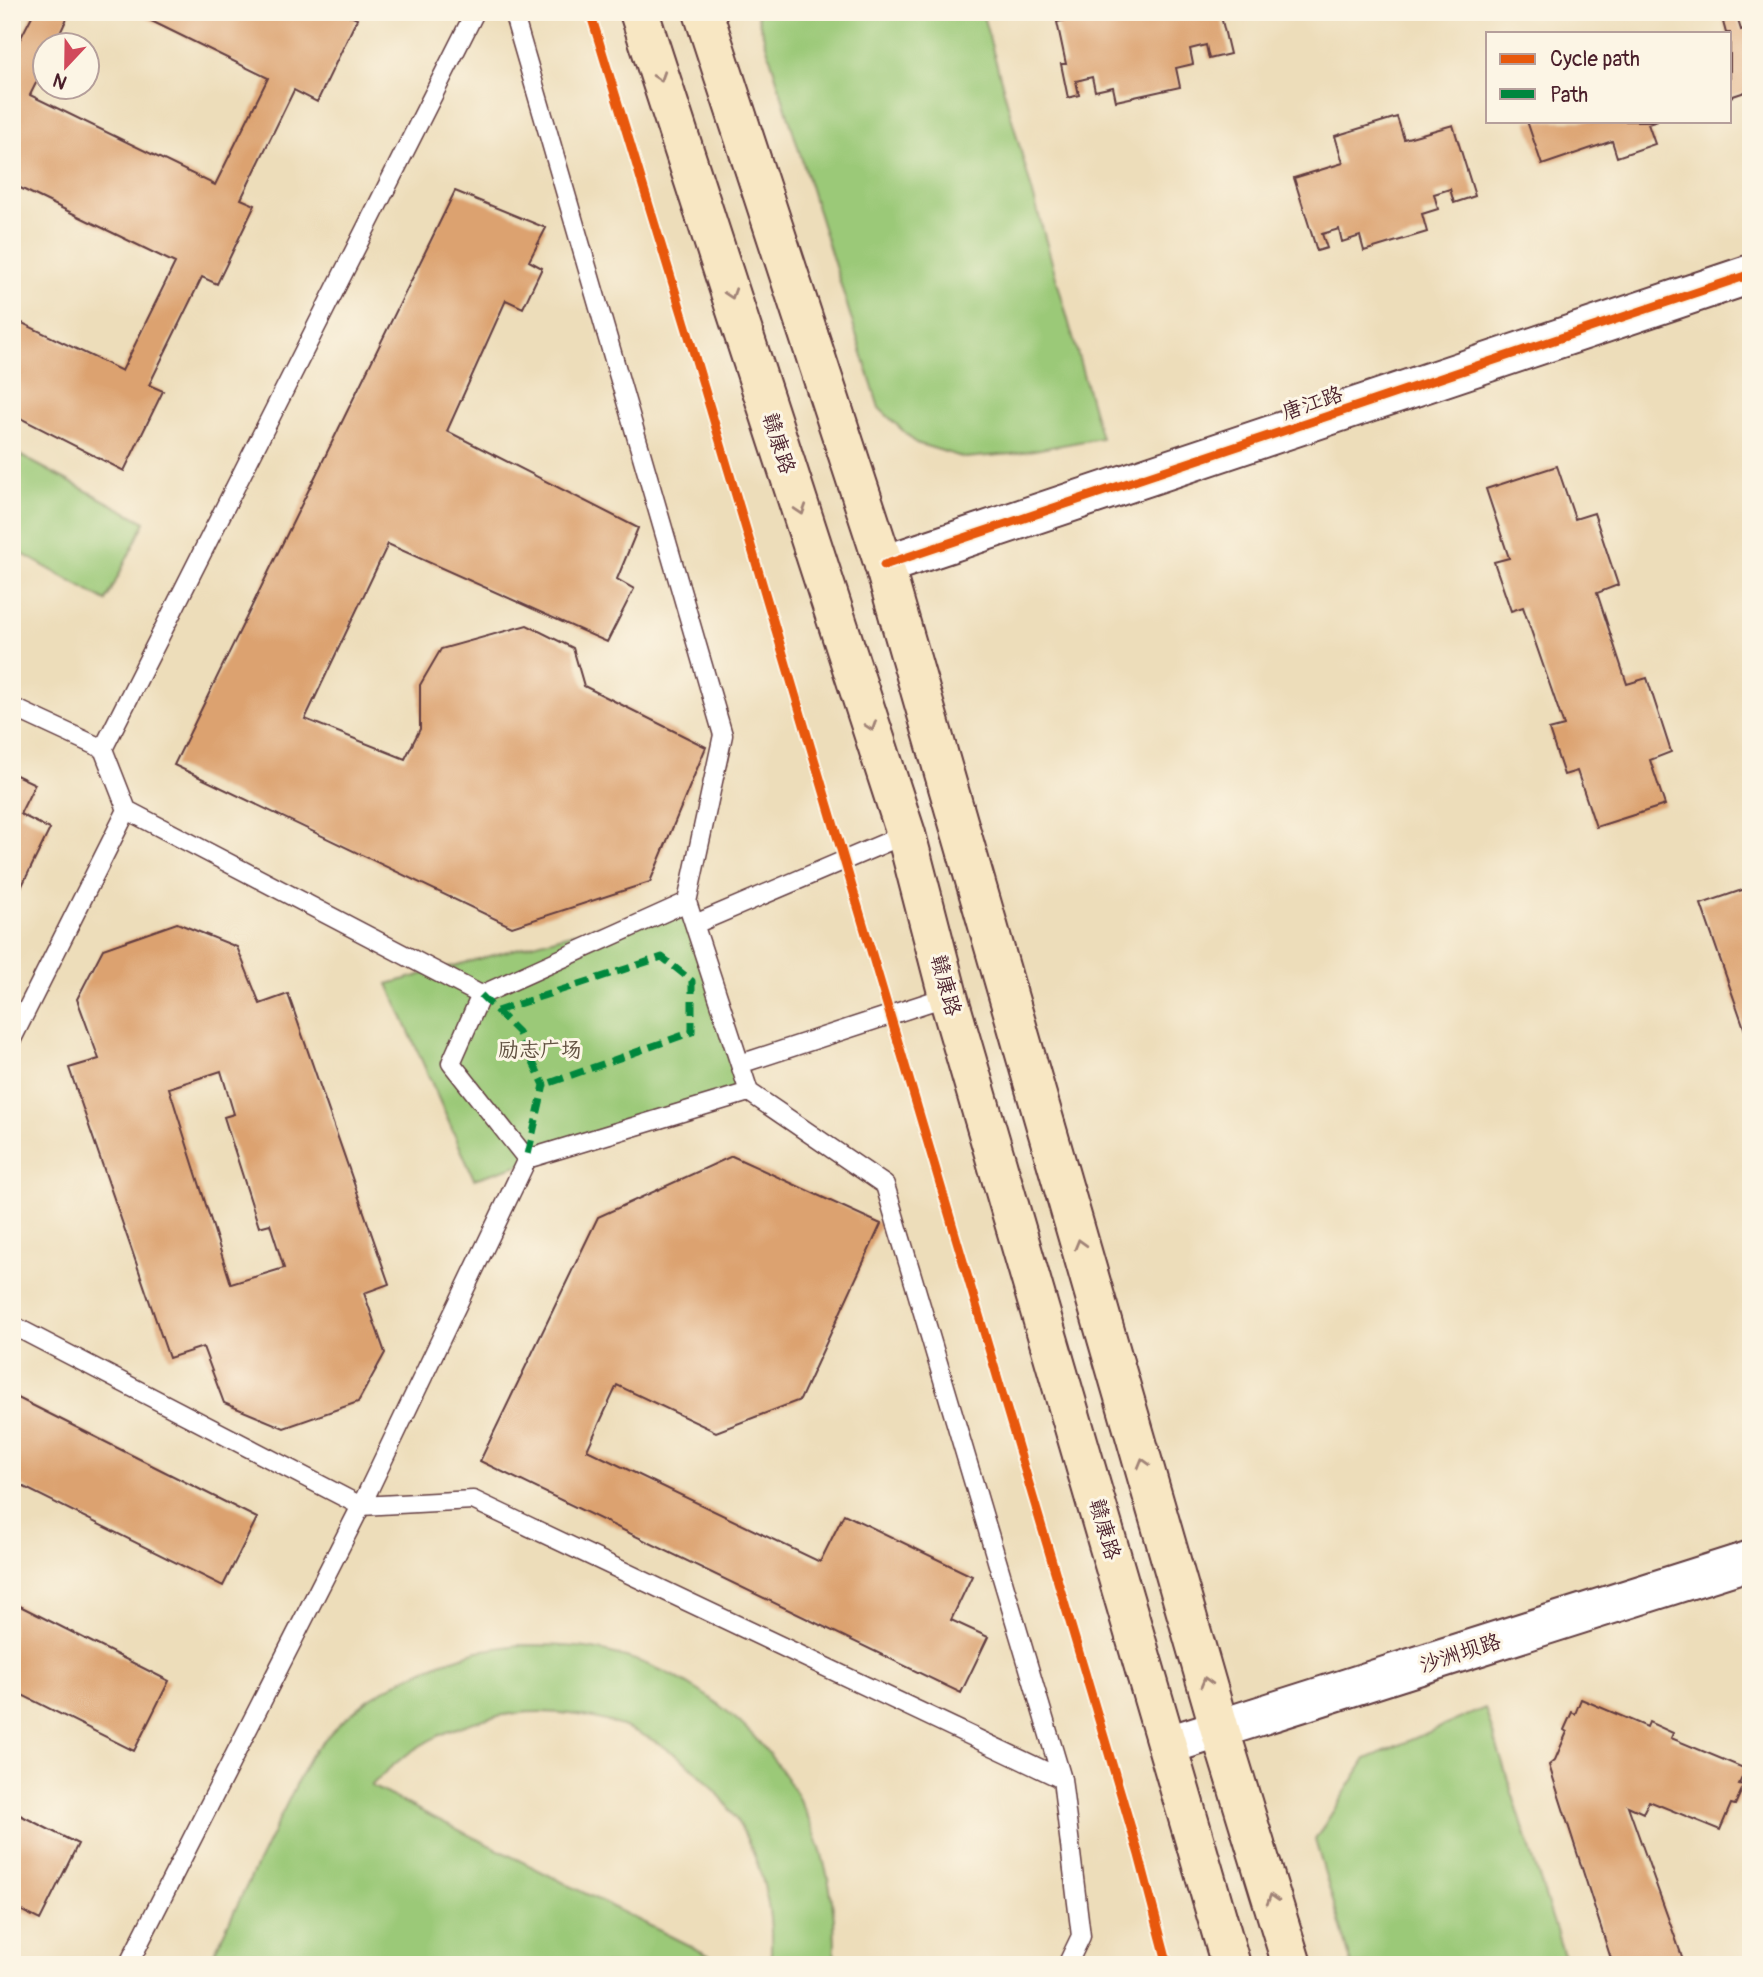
<svg xmlns="http://www.w3.org/2000/svg" width="1763" height="1977" font-family="Pangolin,'LXGW WenKai TC',sans-serif">
<style>
.green{fill:#9bc978;stroke:#727452;stroke-width:2}
.building{fill:#dca270;fill-rule:evenodd}
.lines{fill:none;stroke-linecap:round;stroke-linejoin:round}
.service-casing{stroke:#623c40;stroke-width:21}
.tertiary-casing{stroke:#623c40;stroke-width:42}
.secondary-casing{stroke:#623c40;stroke-width:42}
.path{stroke:#623c40;stroke-width:4.5;stroke-dasharray:5 5;stroke-linecap:butt}
.service{stroke:#fff;stroke-width:18}
.tertiary{stroke:#fff;stroke-width:38}
.secondary{stroke:#f8e7c3;stroke-width:38}
.quiet{stroke:#00873e;stroke-width:7;stroke-dasharray:14 7;stroke-linecap:butt}
.cycleway-casing{stroke:#fcf5e5;stroke-width:13}
.cycleway{stroke:#e8590c;stroke-width:9}
.oneway{stroke:#a18377}
.labels{text-anchor:middle;stroke-width:6;stroke-linejoin:round;paint-order:stroke}
.street-label{font-size:21px;fill:#4a1f2b;stroke:#fcf5e5}
.park-label{font-size:21px;fill:#625242;stroke:#fcf5e5}
</style>
<rect width="100%" height="100%" fill="#fcf5e5"/>
<filter id="ink" filterUnits="userSpaceOnUse"><feTurbulence type="fractalNoise" baseFrequency=".0143" numOctaves="2"/><feDisplacementMap in="SourceGraphic" scale="14" xChannelSelector="R" yChannelSelector="G"/><feConvolveMatrix kernelMatrix="1 2 1 2 8 2 1 2 1" color-interpolation-filters="sRGB"/></filter>
<filter id="wash" filterUnits="userSpaceOnUse"><feTurbulence type="fractalNoise" baseFrequency=".00686" numOctaves="4" result="noise"/><feDisplacementMap in="SourceGraphic" scale="28" xChannelSelector="R" yChannelSelector="G"/><feGaussianBlur stdDeviation="1.57" result="paint"/><feColorMatrix in="noise" values="0 0 0 0 0 0 0 0 0 0 0 0 0 0 0 0 0 1.4 0 .05"/><feComposite in="paint" operator="in"/></filter>
<g filter="url(#wash)">
<rect width="100%" height="100%" fill="#edddba"/>
<!-- green -->
<path class="green" d="M756,12H982L1101,438L1012,454L965,458L916,443L879,408Z
M12,451L145,522L106,601L12,548Z
M687,902L749,1092L474,1179L388,984Z
M518,1645C545,1645 571,1645 598,1650C746,1680 845,1815 834,1965H770C774,1927 768,1890 754,1855C691,1697 485,1664 371,1786L728,1965H208L311,1754L338,1725L369,1699L403,1679L440,1663L478,1651Z
M1485,1708L1567,1965H1352L1315,1840L1366,1759Z"/>
<g id="blocks">
<!-- building -->
<path class="building" d="M34,12H70L54,46H46V63L30,95L215,185L268,78L133,12H342L357,19L317,102L294,90L241,199L255,205L217,284L202,277L149,385L163,391L124,471L12,414V318L122,371L175,263L12,184V55Z
M1101,12H1220L1230,54L1209,59L1206,45L1190,49L1193,64L1176,68L1180,87L1116,101L1113,87L1095,91L1092,77L1076,81L1079,95L1068,98L1061,64H1066L1057,22Z
M1737,17L1741,30L1751,27V90L1730,97V33H1726L1723,22Z
M1397,117L1404,139L1453,125L1475,196L1454,203L1450,189L1434,194L1438,209L1422,214L1427,232L1364,251L1360,236L1342,242L1339,229L1322,234L1327,248L1317,251L1294,178L1343,163L1335,136Z
M1527,121H1658L1648,124L1655,144L1617,157L1612,141L1542,165Z
M455,191L546,228L529,261L542,268L523,308L506,300L447,431L638,528L617,579L634,589L607,642L388,544L305,719L405,759L420,729V685L441,649L527,625L573,648L584,686L706,747L650,882L512,927L174,765Z
M1557,466L1575,519L1594,513L1618,585L1597,593L1627,684L1647,678L1671,752L1650,760L1665,805L1596,827L1577,771L1564,775L1549,730L1564,726L1523,607L1511,611L1494,562L1509,558L1486,489Z
M12,773L35,784L20,814L50,829L12,906Z
M1751,887V1045H1750L1701,904Z
M177,923L237,947L260,1004L288,994L389,1284L364,1293L385,1353L358,1402L284,1428L224,1403L203,1347L169,1358L69,1068L99,1059L77,999L103,949ZM221,1071L234,1114L224,1117L259,1227L270,1224L284,1268L231,1284L169,1088Z
M732,1156L881,1224L800,1400L716,1432L617,1385L587,1450L820,1562L844,1514L972,1576L951,1620L988,1637L961,1693L480,1461L598,1217Z
M12,1395L257,1518L223,1586L22,1486L12,1505Z
M12,1602L169,1681L134,1751L12,1690Z
M1581,1699L1647,1727L1649,1722L1673,1733L1671,1738L1746,1769L1739,1784L1744,1785L1735,1805L1731,1804L1720,1830L1649,1801L1643,1813L1628,1806L1685,1965H1613L1549,1765L1555,1760L1567,1732L1564,1730L1572,1712L1575,1714Z
M12,1811L78,1844L40,1920L12,1906Z"/>
</g>
</g>
<g filter="url(#ink)">
<use href="#blocks" fill-opacity="0" stroke="#623c40" stroke-width="2"/>
<g class="lines">
<defs>
<path id="service" d="M513,12L723,735L687,902L749,1092L885,1185L1062,1779
M12,707L103,749L127,810L12,1039
M103,749L475,12
M127,810L481,995
M687,902L481,995L451,1063L527,1159L749,1092
M695,924L906,834
M740,1064L948,996
M527,1159L361,1506L473,1500L1062,1779L1081,1936L1067,1965
M12,1325L361,1506L128,1965"/>
<path id="tertiary" d="M884,565L1751,274
M1168,1745L1751,1560"/>
<path id="secondary" d="M639,12L906,834L948,996L1231,1965
M703,12L884,565L1220,1730L1292,1965"/>
</defs>
<!-- service casing -->
<use href="#service" class="service-casing"/>
<!-- tertiary casing -->
<use href="#tertiary" class="tertiary-casing"/>
<!-- secondary casing -->
<use href="#secondary" class="secondary-casing"/>
<!-- path -->
<path class="path" d="M590,12L687,330L835,833
M852,888L881,987
M898,1043L1139,1855L1168,1965"/>
<!-- service -->
<use href="#service" class="service"/>
<!-- tertiary -->
<use href="#tertiary" class="tertiary"/>
<!-- secondary -->
<use href="#secondary" class="secondary"/>
<!-- quiet -->
<path class="quiet" d="M481,995L518,1032L544,1085L527,1159
M497,1011L662,957L692,981V1032L544,1085"/>
<defs>
<path id="cycleway" d="M590,12L687,330L1139,1855L1168,1965
M884,565L1751,274"/>
</defs>
<!-- cycleway casing -->
<use href="#cycleway" class="cycleway-casing"/>
<!-- cycleway -->
<use href="#cycleway" class="cycleway"/>
</g>
<!-- one-way arrows -->
<defs><path id="oneway-chevron" d="M-2-3.5L2.5 0L-2 3.5" fill="none" stroke-width="1.6" stroke-linecap="round" stroke-linejoin="round" transform="scale(1.75)"/></defs>
<g class="oneway">
<use href="#oneway-chevron" transform="translate(660 77) rotate(72)"/>
<use href="#oneway-chevron" transform="translate(731 294) rotate(72)"/>
<use href="#oneway-chevron" transform="translate(801 510) rotate(72)"/>
<use href="#oneway-chevron" transform="translate(871 726) rotate(72)"/>
<use href="#oneway-chevron" transform="translate(1080 1244) rotate(-106)"/>
<use href="#oneway-chevron" transform="translate(1143 1463) rotate(-106)"/>
<use href="#oneway-chevron" transform="translate(1206 1682) rotate(-106)"/>
<use href="#oneway-chevron" transform="translate(1272 1899) rotate(-107)"/>
</g>
</g>
<g class="labels">
<!-- street labels -->
<g class="street-label">
<text transform="translate(1312 403) rotate(-19)" y="7">唐江路</text>
<text transform="translate(779 443) rotate(72)" y="7">赣康路</text>
<text transform="translate(946 985) rotate(75)" y="7">赣康路</text>
<text transform="translate(1105 1529) rotate(74)" y="7">赣康路</text>
<text transform="translate(1460 1653) rotate(-18)" y="7">沙洲坝路</text>
</g>
<!-- park labels -->
<g class="park-label">
<text x="540" y="1057">励志广场</text>
</g>
</g>
<!-- margin -->
<rect width="1763" height="1977" fill="none" stroke="#fcf5e5" stroke-width="42"/>
<!-- legend -->
<rect x="1486" y="32" width="245" height="91" fill="#fcf5e5" stroke="#b59f9b" stroke-width="2"/>
<rect x="1500" y="54" width="35" height="10" fill="#e8590c" stroke="#b59f9b" stroke-width="2"/>
<text x="1550" y="66" font-size="21" fill="#4a1f2b">Cycle path</text>
<rect x="1500" y="89" width="35" height="10" fill="#00873e" stroke="#b59f9b" stroke-width="2"/>
<text x="1550" y="102" font-size="21" fill="#4a1f2b">Path</text>
<!-- north arrow -->
<g transform="translate(66 66) rotate(202)"><circle r="33" fill="#fcf5e5" stroke="#b59f9b" stroke-width="2"/>
<path d="M0-5L12 26L0 18L-12 26Z" fill="#d1495b"/>
<text y="-10" font-size="19" font-weight="bold" text-anchor="middle" fill="#4a1f2b">N</text>
</g>
</svg>
